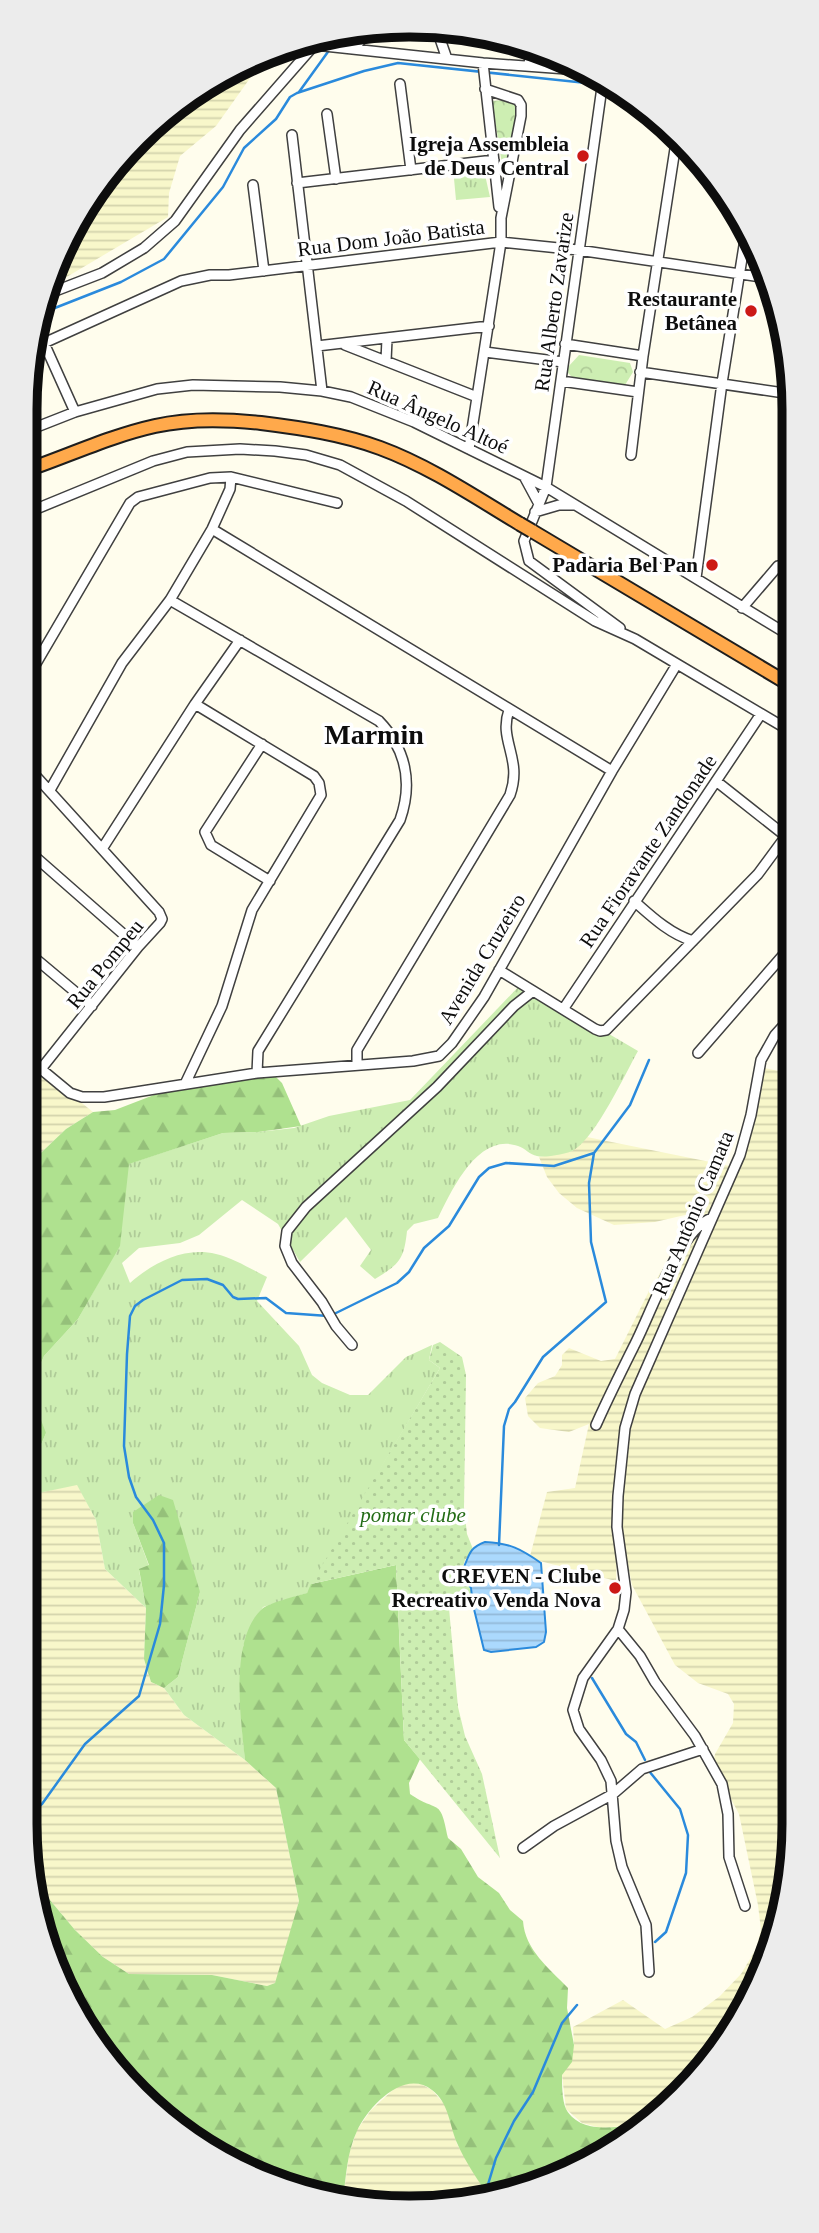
<svg xmlns="http://www.w3.org/2000/svg" width="819" height="2233" font-family="Georgia,serif">
<style>
.farmland{fill:url(#farmland-rules)}
.grass{fill:url(#grass-tufts)}
.forest{fill:url(#forest-firs)}
.park{fill:url(#park-crowns)}
.garden{fill:url(#garden-dots)}
.water{fill:url(#water-rules);stroke:#2a8adc;stroke-width:2}
.lines{fill:none;stroke-linecap:round;stroke-linejoin:round}
.stream{stroke:#2a8adc;stroke-width:2.5}
.minor-casing{stroke:#404040;stroke-width:12}
.highway-casing{stroke:#1e1e1e;stroke-width:16}
.minor{stroke:#fff;stroke-width:9}
.highway{stroke:#ffa94b;stroke-width:12}
.highway-bridge-casing{stroke:#1e1e1e;stroke-width:16;stroke-linecap:butt}
.highway-bridge{stroke:#ffa94b;stroke-width:12}
.poi-dot{fill:#cc1916;stroke:#fff;stroke-width:2.5}
.labels{text-anchor:middle;stroke-width:7;stroke-linejoin:round;paint-order:stroke}
.poi-label{font-size:21px;font-weight:bold;fill:#0d0d0d;stroke:#fff;text-anchor:end}
.street-label{font-size:21px;fill:#0d0d0d;stroke:#fff}
.park-label{font-size:21px;font-style:italic;fill:#236c16;stroke:#fff}
.district-label{font-size:28px;font-weight:bold;fill:#0d0d0d;stroke:#fff}
.rim{fill:none;stroke:#0d0d0d;stroke-width:9}
</style>
<defs>
<pattern id="farmland-rules" width="6" height="5" patternUnits="userSpaceOnUse" patternTransform="scale(1.75)"><rect width="6" height="5" fill="#f8f7ca"/><path d="M0 2.5h6" fill="none" stroke="#d3d3ac"/></pattern>
<pattern id="grass-tufts" width="24" height="20" patternUnits="userSpaceOnUse" patternTransform="scale(1.75)"><rect width="24" height="20" fill="#cdeeb2"/><path d="M3 7l-1-3M5 7V3M7 7l1-3M15 17l-1-3M17 17v-4M19 17l1-3" fill="none" stroke="#afcb98"/></pattern>
<pattern id="forest-firs" width="22" height="20" patternUnits="userSpaceOnUse" patternTransform="scale(1.75)"><rect width="22" height="20" fill="#afe18f"/><path d="M5 1l3.5 6h-7zM16 11l3.5 6h-7z" fill="#95c07a"/></pattern>
<pattern id="park-crowns" width="20" height="18" patternUnits="userSpaceOnUse" patternTransform="scale(1.75)"><rect width="20" height="18" fill="#cdeeb2"/><path d="M2 6a3 3 0 1 1 6 0M12 15a3 3 0 1 1 6 0" fill="none" stroke="#afcb98"/></pattern>
<pattern id="garden-dots" width="8" height="8" patternUnits="userSpaceOnUse" patternTransform="scale(1.75)"><rect width="8" height="8" fill="#cdeeb2"/><path d="M2 2h.1M6 6h.1" fill="none" stroke="#afcb98" stroke-width="1.8" stroke-linecap="round"/></pattern>
<pattern id="water-rules" width="6" height="5" patternUnits="userSpaceOnUse" patternTransform="scale(1.75)"><rect width="6" height="5" fill="#abd9fd"/><path d="M0 2.5h6" fill="none" stroke="#92b9d8"/></pattern>
</defs>
<rect width="100%" height="100%" fill="#fffded"/>
<!-- farmland -->
<path class="farmland" d="M263,60L216,126L180,156L169,193L168,217L48,288L104,175L217,76Z
M25,1057L93,1112L66,1129L25,1168Z
M755,1066L793,1074L794,1823L781,1924L715,2058L644,2124L601,2128L582,2123L566,2109L562,2075L574,2045L573,2027L623,2000L665,2029L692,2017L720,1996L741,1974L756,1949L761,1930L758,1905L739,1814L713,1765L715,1754L733,1723L734,1704L728,1694L698,1683L675,1665L632,1585L626,1555L617,1546L616,1581L536,1560L530,1556L547,1492L575,1488L589,1424L569,1432L540,1428L528,1416L525,1398L538,1383L555,1376L562,1365V1355L569,1348L601,1361L615,1359L649,1291L695,1217L685,1215L655,1222L614,1225L577,1208L559,1193L547,1177L539,1157L572,1151L587,1137L730,1166L737,1148L755,1075Z
M77,1484L96,1520L105,1569L146,1608L144,1659L151,1682L164,1688L184,1715L245,1760L276,1788L299,1901L279,1975L275,1983L267,1986L212,1975L129,1974L103,1957L75,1930L34,1881L24,1823V1522L34,1494Z
M408,2082L421,2084L432,2090L446,2106L457,2144L490,2199L485,2201L359,2205L343,2200L349,2154L357,2130L371,2110L395,2088Z"/>
<!-- grass -->
<path class="grass" d="M483,166L490,197L456,200L453,168Z
M522,983L638,1051C624,1076 597,1135 574,1150C567,1154 545,1158 537,1156C530,1155 525,1148 518,1146C478,1132 452,1190 438,1218L414,1224L407,1231C404,1259 400,1264 375,1279L360,1266L371,1250L346,1217L300,1262L278,1224L242,1200L199,1235L180,1243L139,1248L122,1263L130,1283C153,1263 184,1246 216,1254C233,1258 251,1269 267,1277L257,1301L299,1346L312,1375L322,1383L350,1395H368L406,1357L432,1345L429,1360L440,1368L307,1593L263,1607L243,1646L241,1717L245,1760L184,1715L164,1688L178,1677L200,1592L133,1523L149,1566L139,1570L146,1608L105,1569L96,1520L77,1485L34,1494C24,1475 39,1451 46,1433L25,1428V1401L44,1356L78,1319L119,1246L128,1164L223,1133L258,1132L294,1128L329,1116L410,1100Z"/>
<!-- forest -->
<path class="forest" d="M272,1073L282,1083L301,1126L258,1132L223,1133L129,1164L120,1246L78,1319L44,1356L25,1401V1168L66,1129L93,1112L115,1110L172,1088Z
M41,1420L46,1433C39,1451 24,1475 34,1494L25,1522V1428L35,1421Z
M159,1495L173,1500L200,1592L178,1677L164,1688L151,1682L144,1659L146,1608L139,1569L149,1565L133,1523V1512Z
M396,1565L404,1740L420,1759L409,1783L410,1794C439,1814 440,1796 448,1838L461,1849L478,1877L499,1893L510,1910L523,1921C525,1950 549,1968 568,1988L567,2008L574,2045L572,2062L562,2075C562,2085 562,2100 566,2109C581,2136 620,2126 644,2124L623,2144L490,2199C479,2181 465,2162 457,2143C449,2124 449,2103 432,2090C404,2068 368,2107 357,2131C347,2152 346,2177 343,2200L217,2157L120,2077L45,1948L34,1881L75,1930L103,1957L129,1974L212,1975L267,1986L275,1983L299,1901L276,1788L245,1760C241,1720 229,1639 262,1609C268,1603 297,1596 307,1593L311,1584Z"/>
<!-- park -->
<path class="park" d="M504,100L515,102L519,105L505,183L492,101Z
M579,355L630,363L633,372L625,385L573,378L568,373V367Z"/>
<!-- garden -->
<path class="garden" d="M440,1342L462,1357L466,1375L464,1507L467,1534L473,1549L465,1560L461,1573L471,1588L473,1603L449,1608L458,1707L465,1736L482,1774L500,1858L404,1740L396,1565L311,1584L440,1368L429,1360L433,1345Z"/>
<!-- water -->
<path class="water" d="M485,1542C510,1543 521,1549 541,1563L546,1632L544,1642L536,1647L491,1652L484,1650L473,1605L471,1588L461,1573C469,1559 467,1548 485,1542Z"/>
<g class="lines">
<!-- stream -->
<path class="stream" d="M334,44L343,33
M299,92L330,49
M37,315L121,282L164,259L223,187L244,148L276,119L290,97L297,93L364,71L398,63L615,86
M334,1314L397,1283L409,1272L424,1248L449,1226L479,1177L489,1168L506,1163L554,1166L594,1153
M499,1545L504,1426L509,1409L515,1402L543,1357L606,1302L591,1242L589,1183L594,1153L630,1105L649,1060
M592,1678L626,1734L636,1742L645,1760
M649,1771L680,1809L688,1835L686,1873L666,1932L655,1942
M24,1819L42,1804L85,1744L139,1696L160,1624L164,1585V1543L153,1520L136,1497L129,1477L124,1446L127,1354L130,1316L135,1306L143,1300L182,1280L207,1279L223,1285L233,1297L238,1299L266,1298L286,1313L328,1316
M483,2201L496,2158L514,2121L533,2092L562,2023L577,2005"/>
<defs>
<path id="minor" d="M438,33L447,59
M315,45L483,63L580,70
M354,49L370,28
M483,63L499,207
M529,65L531,48
M603,80L546,487L524,541L529,561L620,628
M400,84L411,170
M327,114L336,179
M292,135L322,391
M297,183L494,160
M253,185L264,271
M45,295L102,273L144,248L175,221L240,130L317,42
M44,343L75,412
M565,344L643,356
M345,345L477,397
M317,346L489,326
M33,348L181,281L210,275H229L501,242L578,250L767,278
M485,352L563,362
M386,361L387,339
M640,372L791,394
M561,381L638,392
M24,432L75,412L157,389L193,385L280,387L322,391L351,397L414,422L546,487L792,637
M469,449L501,242V218L521,116V105L518,100L485,89
M631,455L643,356L677,136
M791,460L786,500L788,508L791,510
M525,478L539,504
M535,512L559,505H574
M24,514L153,461L187,452L240,449L275,451L306,455L340,465L406,501L595,621L635,639L792,732
M212,529L612,771
M24,532L32,511
M696,578L722,383L747,227
M170,600L379,721C406,749 413,783 400,820L258,1051L257,1073
M742,608L778,566
M24,684L130,503L138,497L210,478L231,477L337,503
M262,744L205,832L211,845L270,881
M24,763L159,912L162,919L160,923L138,947L41,1069
M24,778L34,774
M716,781L792,841
M50,790L122,663L170,600L212,529L230,489L231,477
M24,847L138,947
M102,849L195,704L240,640
M634,901C652,917 670,934 693,941
M24,949L92,1006
M499,970L595,1029L600,1031L606,1030L758,874L786,836
M564,1008L761,714
M698,1053L792,945
M24,1055L70,1093L82,1097H104L257,1073L413,1061L439,1056L452,1043L484,997L612,771L677,664
M357,1065V1050L510,795C523,758 498,741 509,710
M186,1082L222,1006L252,910L321,795L319,783L314,776L195,704
M352,1345L336,1326L322,1302L292,1263L285,1246L287,1231L306,1207L437,1087L514,1006L533,991
M596,1425C608,1398 621,1372 634,1346C650,1316 679,1229 712,1218
M618,1629L640,1656L655,1682L695,1736L722,1784L728,1814L729,1857L745,1906
M523,1848L554,1826L613,1794L642,1769L703,1749
M649,1972L646,1925L622,1867L616,1841L611,1781L601,1760L579,1729L573,1710L583,1678L618,1629L624,1610L626,1592L617,1527L618,1496L625,1428L635,1394L740,1155L751,1115L761,1060L775,1035L793,1015"/>
<path id="highway" d="M24,471C68,456 110,436 155,426C190,418 225,419 261,423C301,428 342,434 380,448C429,466 475,497 520,524
M532,531L792,686"/>
</defs>
<!-- minor casing -->
<use href="#minor" class="minor-casing"/>
<!-- highway casing -->
<use href="#highway" class="highway-casing"/>
<!-- minor -->
<use href="#minor" class="minor"/>
<!-- highway -->
<use href="#highway" class="highway"/>
<defs>
<path id="highway-bridge" d="M520,524L532,531"/>
</defs>
<!-- highway-bridge casing -->
<use href="#highway-bridge" class="highway-bridge-casing"/>
<!-- highway-bridge -->
<use href="#highway-bridge" class="highway-bridge"/>
</g>
<!-- markers -->
<g class="poi-dot">
<circle cx="583" cy="156" r="7"/>
<circle cx="751" cy="311" r="7"/>
<circle cx="712" cy="565" r="7"/>
<circle cx="615" cy="1588" r="7"/>
</g>
<g class="labels">
<!-- poi labels -->
<g class="poi-label">
<text x="569" y="151">Igreja Assembleia<tspan x="569" dy="24">de Deus Central</tspan></text>
<text x="737" y="306">Restaurante<tspan x="737" dy="24">Betânea</tspan></text>
<text x="698" y="572">Padaria Bel Pan</text>
<text x="601" y="1583">CREVEN - Clube<tspan x="601" dy="24">Recreativo Venda Nova</tspan></text>
</g>
<!-- street labels -->
<g class="street-label">
<text transform="translate(391 238) rotate(-7)" y="7">Rua Dom João Batista</text>
<text transform="translate(554 302) rotate(-82)" y="7">Rua Alberto Zavarize</text>
<text transform="translate(438 417) rotate(24)" y="7">Rua Ângelo Altoé</text>
<text transform="translate(648 851) rotate(-56)" y="7">Rua Fioravante Zandonade</text>
<text transform="translate(482 959) rotate(-59)" y="7">Avenida Cruzeiro</text>
<text transform="translate(105 964) rotate(-51)" y="7">Rua Pompeu</text>
<text transform="translate(693 1213) rotate(-67)" y="7">Rua Antônio Camata</text>
</g>
<!-- park labels -->
<g class="park-label">
<text x="413" y="1522">pomar clube</text>
</g>
<!-- district labels -->
<g class="district-label">
<text x="374" y="744">Marmin</text>
</g>
</g>
<!-- crop -->
<path d="M0 0H819V2233H0ZM409 37H410A372 372 0 0 1 782 409V1824A372 372 0 0 1 410 2196H409A372 372 0 0 1 37 1824V409A372 372 0 0 1 409 37Z" fill="#ececec" fill-rule="evenodd"/>
<path class="rim" d="M409 37H410A372 372 0 0 1 782 409V1824A372 372 0 0 1 410 2196H409A372 372 0 0 1 37 1824V409A372 372 0 0 1 409 37Z"/>
</svg>
